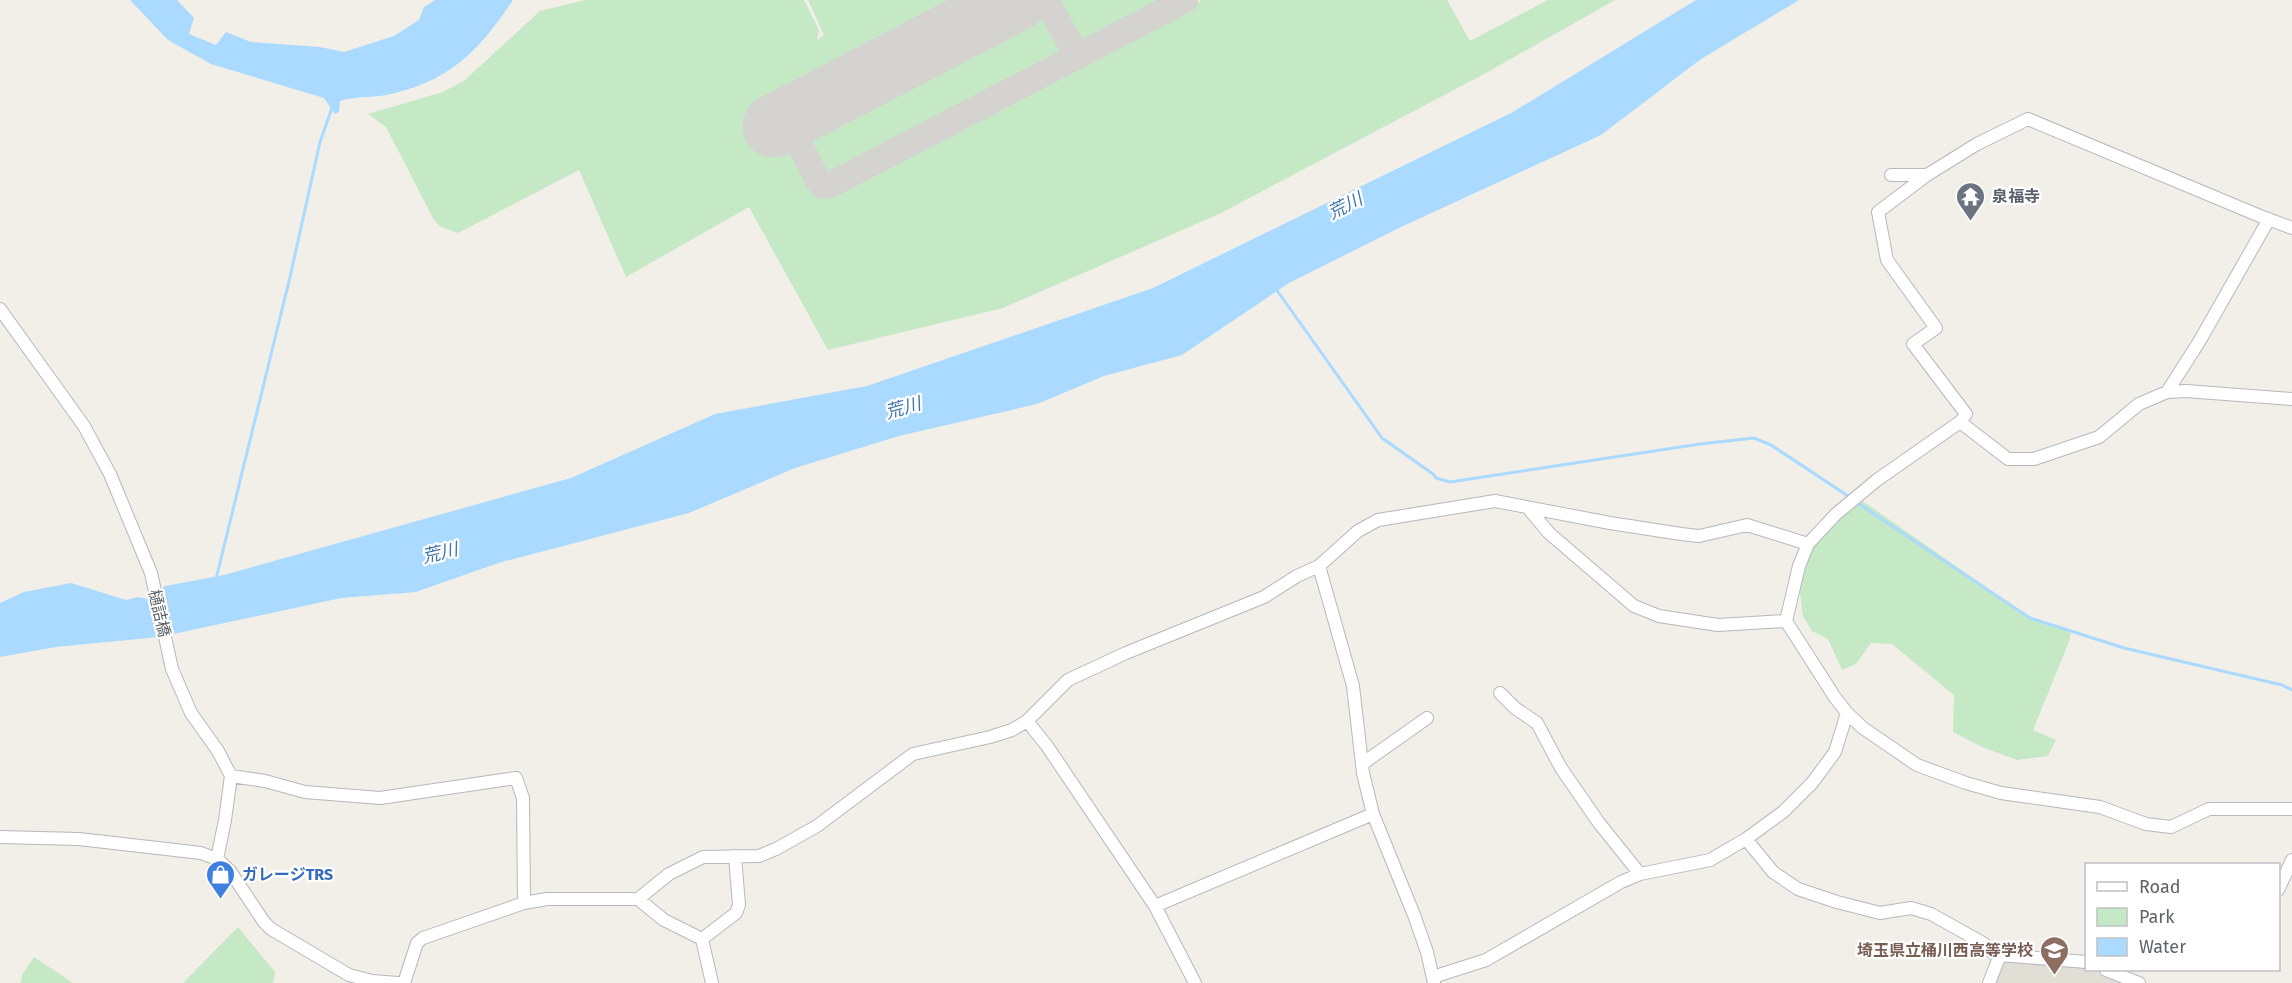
<svg xmlns="http://www.w3.org/2000/svg" width="2292" height="983" font-family="'Fira Sans','Noto Sans JP',sans-serif">
<style>
.education{fill:#e1ded6}
.green{fill:#c5e8c5}
.water{fill:#aadaff}
.lines{fill:none;stroke-linecap:round;stroke-linejoin:round}
.stream{stroke:#aadaff;stroke-width:3}
.taxiway{stroke:#d4d3d0;stroke-width:26}
.runway{stroke:#d4d3d0;stroke-width:63}
.minor-casing{stroke:#b5b8bc;stroke-width:14}
.minor{stroke:#fff;stroke-width:12}
.labels{text-anchor:middle;stroke-width:4.5;stroke-linejoin:round;paint-order:stroke}
.worship-label{font-size:16px;font-weight:bold;fill:#5b616d;stroke:#fff;text-anchor:start}
.street-label{font-size:16px;fill:#5f6368;stroke:#fff}
.shop-label{font-size:16px;font-weight:bold;fill:#366cbe;stroke:#fff;text-anchor:start}
.education-label{font-size:16px;font-weight:bold;fill:#785e54;stroke:#fff;text-anchor:end}
.water-label{font-size:18px;font-style:italic;fill:#4174aa;stroke:#fff}
</style>
<rect width="100%" height="100%" fill="#f1efe8"/>
<!-- education -->
<path class="education" d="M2003,959L2086,967V970H2093L2130,983H1994Z"/>
<!-- green -->
<path class="green" d="M585,0H804L819,30L817,40L824,35L808,0H980L764,114L777,143L787,136L819,198L1202,0H1447L1470,41L1548,0H1615L1484,74L1219,214L1003,308L828,350L749,207L626,277L579,170L458,233L441,227L434,220L386,127L368,114L443,92L465,80L540,11Z
M1057,0H1168L1081,46Z
M1041,6L1067,53L827,177L802,129Z
M1857,497L2030,618L2071,631L2070,639L2033,730L2056,740L2048,756L2017,760L1982,747L1953,732L1954,695L1892,644L1871,643L1856,664L1842,670L1828,639L1812,631L1803,616L1797,571L1808,544Z
M238,927L275,972L273,983H183Z
M34,957L73,983H21L22,975Z"/>
<!-- water -->
<path class="water" d="M130,0H177L194,18L189,34L216,45L226,32L251,42L320,47L344,52L394,36L419,20L424,7L435,0H513C478,52 449,82 386,95C370,98 355,96 340,101L339,112L335,114L324,98L211,64L168,40Z
M1696,0H1799L1701,59L1601,135L1401,227L1289,283L1182,355L1104,376L1037,404L899,436L795,468L689,513L498,563L416,592L341,598L159,637L56,647L0,657V603L24,592L71,583L126,600L138,597L148,599L165,586L224,575L571,478L715,414L867,386L1153,288L1513,112Z"/>
<g class="lines">
<!-- stream -->
<path class="stream" d="M1276,289L1382,438L1433,474L1436,478L1450,482L1700,444L1754,438L1771,445L1851,498
M1856,502L2030,618L2124,648L2282,685L2292,690
M216,579L290,277L320,142L332,108"/>
<!-- taxiway -->
<path class="taxiway" d="M968,0L978,19
M1046,0L1077,56
M787,119L817,179L823,186L830,185L1185,0"/>
<!-- runway -->
<path class="runway" d="M774,126L1016,0"/>
<defs>
<path id="minor" d="M1891,175H1927
M2292,228L2260,216L2028,119L1977,144L1927,175L1878,212L1887,260L1936,328L1913,344L1966,414L1960,422L1877,480L1836,514L1808,544L1799,566L1786,621L1834,696L1847,713L1863,728L1917,765L1966,783L2001,793L2100,807L2146,824L2171,827L2209,809H2292
M0,309L84,426L110,474L151,573L172,669L191,713L218,751L231,776L225,820L217,859
M2167,392L2199,342L2269,219
M1960,422L2008,459H2034L2099,437L2139,404L2167,392L2186,391L2292,399
M1527,507L1549,533L1634,606L1659,616L1718,625L1786,621
M1319,566L1353,686L1363,773L1373,814L1414,915L1427,952L1434,983
M1500,693L1515,708L1537,723L1561,768L1599,823L1640,874
M1027,721L1047,746L1155,906L1195,983
M1362,764L1427,718
M231,776L265,781L305,792L380,798L516,778L523,798L524,903
M0,837L79,839L201,853L217,859L230,871L264,922L271,929L349,975L372,981L398,983
M1746,839L1773,872L1798,889L1837,902L1880,913L1911,908L1931,914L1983,943L1993,953L2000,955L2086,962
M2278,890L2292,860
M638,899L669,874L703,857L759,856L776,849L817,826L913,754L990,737L1012,730L1027,721L1068,680L1126,653L1264,597L1297,576L1319,566L1358,531L1378,520L1495,501L1610,523L1681,534L1699,536L1747,525L1808,544
M1155,906L1373,814
M702,939L736,913L739,905L735,856
M702,939L712,983
M2106,970L2139,983
M1433,977L1486,960L1621,882L1640,874L1710,860L1746,839L1783,812L1812,783L1835,752L1847,713
M404,983L417,943L423,938L524,903L547,899H638L664,920L702,939
M1989,983L2000,955"/>
</defs>
<!-- minor casing -->
<use href="#minor" class="minor-casing"/>
<!-- minor -->
<use href="#minor" class="minor"/>
</g>
<!-- icons -->
<defs>
<symbol id="temple-pin" viewBox="-11 -11 22 30"><path d="M0 17L-7.5 6A9.5 9.5 0 1 1 7.5 6Z" fill="#6b7280" stroke="#fff"/><path d="M0-6L5-2H3V0L6.5 2.5H4V6H1.5V3h-3V6H-4V2.5H-6.5L-3 0V-2H-5Z" fill="#fff"/></symbol>
<symbol id="shop-pin" viewBox="-11 -11 22 30"><path d="M0 17L-7.5 6A9.5 9.5 0 1 1 7.5 6Z" fill="#3f7fe0" stroke="#fff"/><path d="M-5-2.5h2.3a2.7 3.5 0 0 1 5.4 0H5L5.5 6h-11ZM-1.5-2.5h3a1.5 2.3 0 0 0-3 0Z" fill="#fff"/></symbol>
<symbol id="school-pin" viewBox="-11 -11 22 30"><path d="M0 17L-7.5 6A9.5 9.5 0 1 1 7.5 6Z" fill="#8d6e63" stroke="#fff"/><path d="M0-5L7-2L0 1L-7-2ZM-4 1L0 2.5L4 1V4Q0 6-4 4Z" fill="#fff"/></symbol>
</defs>
<g fill-rule="evenodd">
<use href="#temple-pin" x="1954" y="180" width="33" height="45"/>
<use href="#shop-pin" x="204" y="858" width="33" height="45"/>
<use href="#school-pin" x="2038" y="934" width="33" height="45"/>
</g>
<g class="labels">
<!-- worship labels -->
<g class="worship-label">
<text x="1992" y="202">泉福寺</text>
</g>
<!-- street labels -->
<g class="street-label">
<text transform="translate(160 613) rotate(77)" y="6">樋詰橋</text>
</g>
<!-- shop labels -->
<g class="shop-label">
<text x="242" y="880">ガレージTRS</text>
</g>
<!-- education labels -->
<g class="education-label">
<text x="2033" y="956">埼玉県立桶川西高等学校</text>
</g>
<!-- water labels -->
<g class="water-label">
<text transform="translate(1345 206) rotate(-27)" y="6">荒川</text>
<text transform="translate(903 408) rotate(-16)" y="6">荒川</text>
<text transform="translate(440 553) rotate(-13)" y="6">荒川</text>
</g>
</g>
<!-- legend -->
<rect x="2085" y="863" width="195" height="108" fill="#ffffff" stroke="#bfc1c3" stroke-width="1.5"/>
<rect x="2097" y="882" width="30" height="9" fill="#ffffff" stroke="#bfc1c3" stroke-width="1.5"/>
<text x="2139" y="893" font-size="18" fill="#5f6368">Road</text>
<rect x="2097" y="908" width="30" height="18" fill="#c5e8c5" stroke="#bfc1c3" stroke-width="1.5"/>
<text x="2139" y="923" font-size="18" fill="#5f6368">Park</text>
<rect x="2097" y="938" width="30" height="18" fill="#aadaff" stroke="#bfc1c3" stroke-width="1.5"/>
<text x="2139" y="953" font-size="18" fill="#5f6368">Water</text>
</svg>
